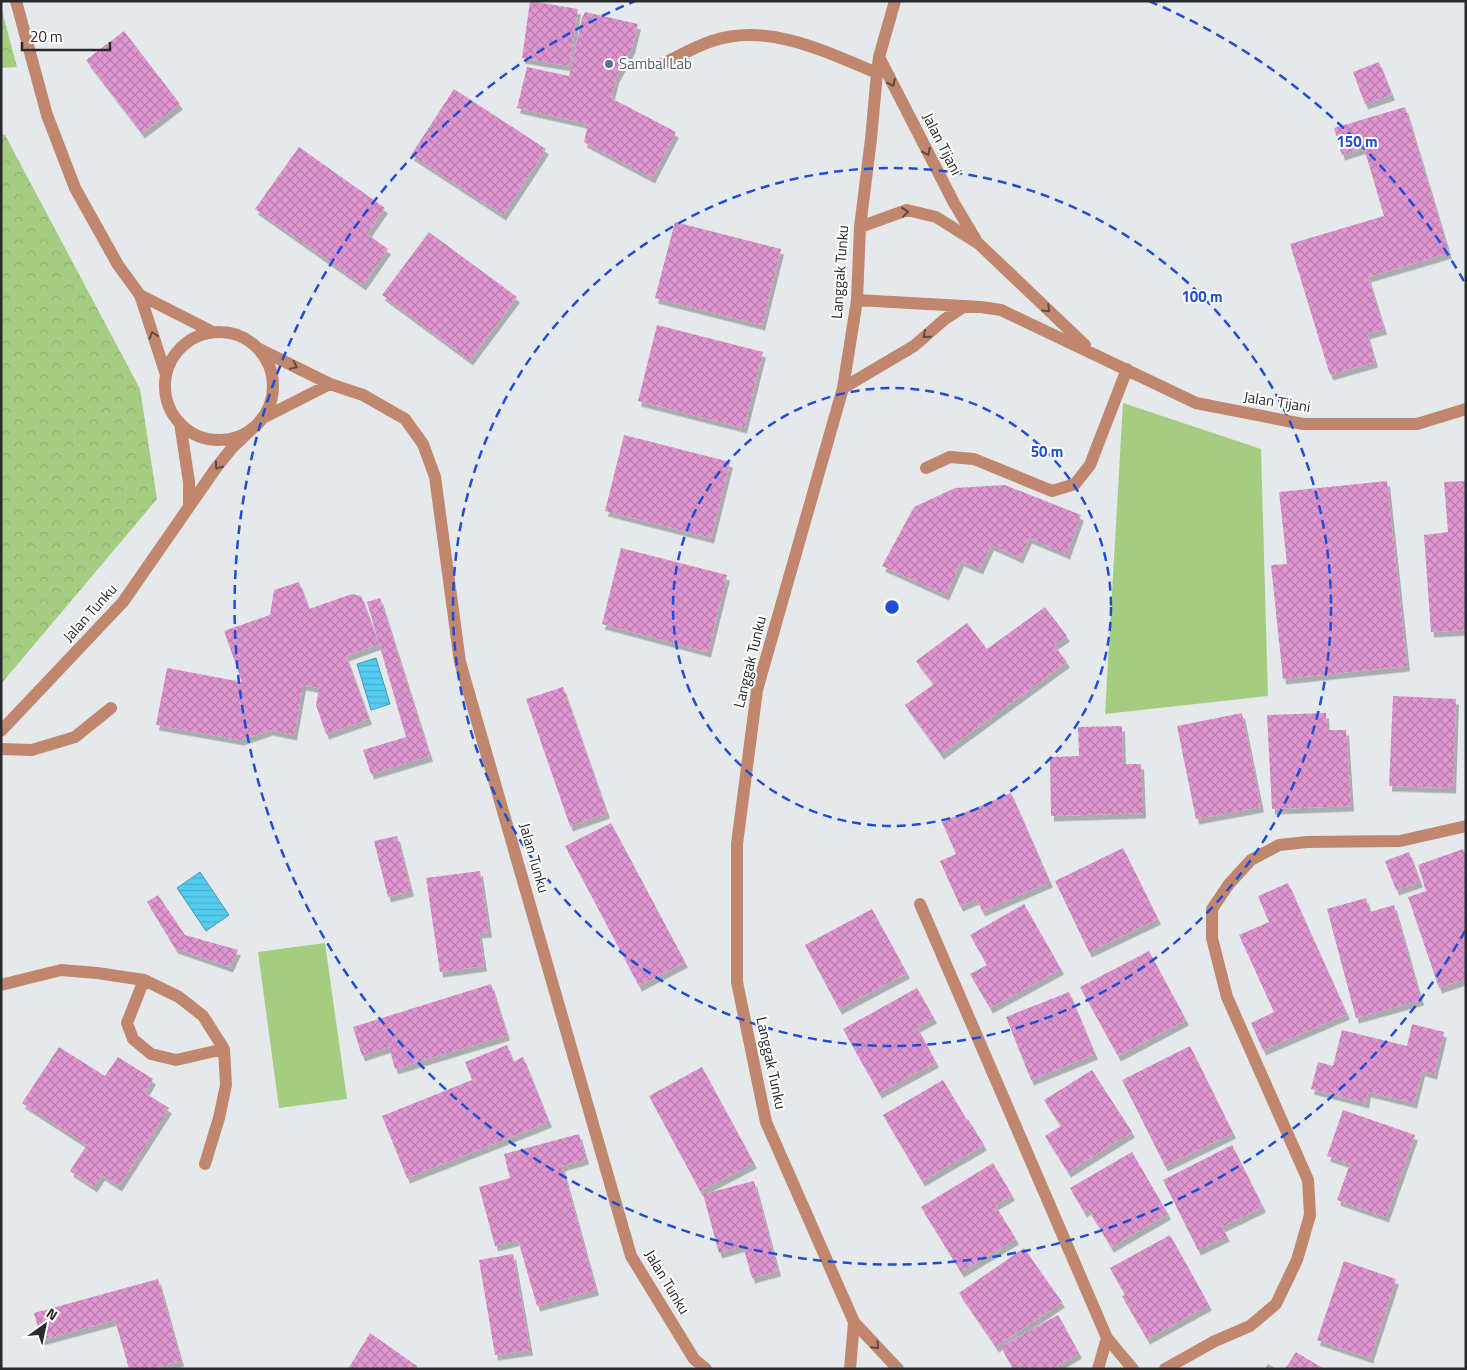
<svg xmlns="http://www.w3.org/2000/svg" width="1467" height="1370" font-family="'Titillium Web',sans-serif">
<style>
.green{fill:#a5cd82}
.forest{fill:url(#forest-crowns)}
.water{fill:url(#water-rules);stroke:#469bb4}
.building{fill:url(#building-cross-hatch);filter:url(#shadow)}
.lines{fill:none;stroke-linecap:round;stroke-linejoin:round}
.minor{stroke:#c1876e;stroke-width:12}
.oneway{stroke:#5e4b42}
.ring{fill:none;stroke:#1d4ed8;stroke-width:2.5;stroke-dasharray:9 6}
.service-dot{fill:#5c6f8a;stroke:#fff;stroke-width:2}
.labels{text-anchor:middle;stroke-width:4;stroke-linejoin:round;paint-order:stroke}
.service-label{font-size:15px;fill:#4e5e75;stroke:#fff;text-anchor:start}
.street-label{font-size:15px;fill:#292a2b;stroke:#fff}
.centre{fill:#1d4ed8;stroke:#fff;stroke-width:2.5}
.ring-label{font-size:15px;text-anchor:middle;font-weight:bold;fill:#1d4ed8;stroke:#fff;stroke-width:4;stroke-linejoin:round;paint-order:stroke}
</style>
<defs>
<pattern id="forest-crowns" width="20" height="18" patternUnits="userSpaceOnUse" patternTransform="scale(1.25)"><rect width="20" height="18" fill="#a5cd82"/><path d="M2 6a3 3 0 1 1 6 0M12 15a3 3 0 1 1 6 0" fill="none" stroke="#8eb070"/></pattern>
<pattern id="water-rules" width="6" height="5" patternUnits="userSpaceOnUse" patternTransform="scale(1.25)"><rect width="6" height="5" fill="#53ccef"/><path d="M0 2.5h6" fill="none" stroke="#48afcd"/></pattern>
<pattern id="building-cross-hatch" width="8" height="8" patternUnits="userSpaceOnUse" patternTransform="scale(1.25)"><rect width="8" height="8" fill="#e196d1"/><path d="M0 0l8 8M0 8l8-8" fill="none" stroke="#b67baa"/></pattern>
<filter id="shadow"><feDropShadow dx="3" dy="5.5" stdDeviation="0" flood-color="#0004"/></filter>
</defs>
<rect width="100%" height="100%" fill="#e6e9eb"/>
<!-- green -->
<path class="green" d="M1123,403L1261,449L1268,696L1105,714Z
M325,943L347,1099L279,1108L258,952Z"/>
<!-- forest -->
<path class="forest" d="M1,7L17,67L1,68Z
M1,134L5,135L140,389L157,499L1,684Z"/>
<!-- water -->
<path class="water" d="M376,658L390,704L371,710L357,664Z
M200,872L229,915L206,931L177,888Z"/>
<!-- building -->
<path class="building" d="M530,1L578,9L569,66L522,58Z
M585,12L638,24L632,48L616,78L611,98L676,132L652,178L584,142L588,124L517,108L527,67L569,76L582,18Z
M124,31L180,104L142,133L86,60Z
M1379,62L1392,95L1365,104L1353,72Z
M454,89L546,149L503,215L411,155Z
M1405,107L1449,253L1368,277L1384,329L1367,334L1375,362L1330,375L1290,244L1384,216L1364,148L1342,155L1334,128Z
M299,147L385,208L367,234L388,249L363,285L255,209Z
M675,222L781,249L762,325L655,298Z
M429,232L517,297L470,360L382,295Z
M657,325L763,352L744,428L638,401Z
M624,435L730,462L711,538L605,511Z
M1387,481L1407,666L1283,679L1271,565L1287,564L1279,492Z
M1466,481V630L1431,632L1424,535L1448,532L1444,482Z
M1005,485L1081,515L1067,554L1029,538L1020,558L991,545L980,569L961,561L946,595L882,566L914,507L955,488Z
M621,548L727,575L708,652L602,624Z
M299,582L309,609L352,594L361,596L379,644L346,656L369,719L326,734L316,705L319,688L303,685L294,735L270,730L241,740L156,725L167,668L242,682L224,631L270,615L274,590Z
M380,598L430,756L371,774L363,750L406,737L367,602Z
M1045,607L1067,636L1054,645L1067,662L941,754L905,705L934,684L916,661L967,623L987,649Z
M563,687L607,813L570,826L526,699Z
M1393,696L1456,699L1453,788L1389,786Z
M1242,713L1261,807L1196,819L1177,726Z
M1326,713L1327,730H1346L1351,806L1272,809L1267,715Z
M1122,726L1123,764H1141L1143,813L1051,816L1050,757L1079,756L1078,727Z
M1011,793L1050,882L982,911L977,899L960,906L940,861L956,854L942,822Z
M611,823L685,962L639,986L565,846Z
M397,836L411,891L388,897L374,841Z
M1123,848L1158,919L1089,952L1055,881Z
M1463,849L1466,856V979L1439,988L1408,897L1426,891L1418,865Z
M1409,852L1420,882L1396,890L1385,861Z
M480,871L489,932L479,933L484,966L440,972L426,878Z
M1288,883L1347,1014L1263,1050L1251,1023L1274,1012L1239,935L1269,922L1258,896Z
M158,895L185,935L238,950L230,967L175,948L147,902Z
M1366,898L1370,912L1394,905L1421,1000L1356,1018L1327,909Z
M1024,904L1061,969L990,1008L970,974L987,965L970,935Z
M872,909L907,973L839,1009L805,945Z
M1149,951L1186,1020L1118,1056L1080,987Z
M491,984L507,1035L395,1069L389,1047L362,1056L353,1027Z
M917,988L934,1018L917,1027L936,1062L879,1093L843,1029Z
M1069,992L1095,1054L1031,1080L1006,1017Z
M1412,1024L1444,1032L1434,1074L1422,1071L1414,1103L1368,1092L1366,1103L1311,1089L1318,1062L1333,1066L1342,1030L1407,1046Z
M507,1045L513,1062L523,1057L549,1122L407,1178L382,1116L472,1080L465,1062Z
M1190,1046L1233,1133L1165,1166L1122,1080Z
M59,1047L105,1076L118,1057L153,1079L145,1093L169,1108L119,1186L102,1175L94,1187L70,1171L87,1145L22,1103Z
M702,1067L754,1163L700,1191L649,1096Z
M1092,1070L1132,1132L1068,1172L1045,1136L1061,1126L1044,1100Z
M943,1080L967,1120L968,1119L984,1145L922,1181L883,1115Z
M1343,1110L1415,1135L1386,1217L1337,1200L1350,1164L1327,1156Z
M579,1134L586,1159L562,1166L596,1290L537,1306L518,1240L495,1246L479,1187L510,1178L504,1154Z
M1232,1145L1263,1207L1222,1227L1227,1236L1198,1250L1163,1180Z
M1132,1152L1168,1214L1111,1247L1088,1209L1084,1212L1070,1188Z
M993,1163L1012,1195L995,1205L1016,1239L961,1272L921,1207Z
M754,1181L778,1271L752,1278L743,1246L719,1253L703,1194Z
M1170,1235L1209,1305L1147,1339L1122,1296L1125,1295L1110,1268Z
M1024,1248L1062,1302L996,1347L959,1293Z
M513,1254L530,1350L495,1355L479,1260Z
M1344,1261L1396,1279L1370,1358L1317,1340Z
M158,1279L181,1361L153,1369H129L115,1320L41,1340L34,1313Z
M1058,1315L1079,1353L1052,1369H1013L1001,1347Z
M370,1333L417,1366L416,1369H348Z
M1296,1352L1324,1369H1285Z
M1268,1364L1276,1369H1265Z"/>
<g class="lines">
<!-- minor -->
<path class="minor" d="M16,1L47,115L75,188L118,265L140,295L166,375
M895,1L879,57L877,73L871,139L860,227L857,300L843,388L757,690L737,844V982L766,1122L854,1322L898,1369
M879,57L954,203L976,240
M660,65C677,57 694,47 712,41C768,22 826,52 877,73
M860,227L907,210L936,217L979,244L1085,345
M140,295L213,332
M857,300L981,307L1001,310L1196,403L1303,424H1417L1466,409
M165 386a54 54 0 1 1 108 0a54 54 0 1 1-108 0Z
M259,349L330,384L363,395L405,419L423,444L435,477L460,662L631,1256L694,1359L706,1369
M843,388L914,346L945,319L965,306
M263,418L330,384
M180,423L189,482V506
M926,468L950,457L974,459L1052,491L1075,484L1090,465L1127,369
M1,731L123,602L216,468L232,448L251,430
M1,749L32,750L75,737L111,708
M920,904L1107,1338L1133,1369
M144,980L127,1023L133,1039L151,1054L176,1060L224,1049
M1,985L61,970L97,973L144,980L179,997L203,1016L224,1049L226,1085L219,1118L205,1164
M850,1369L854,1322
M1098,1369L1107,1338
M1165,1369L1215,1341L1250,1326L1276,1304L1297,1260L1310,1215L1308,1180L1227,997L1212,938V909L1229,884L1251,860L1279,845L1307,842L1400,841L1466,826"/>
</g>
<!-- one-way arrows -->
<defs><path id="oneway-chevron" d="M-2-3.5L2.5 0L-2 3.5" fill="none" stroke-width="1.6" stroke-linecap="round" stroke-linejoin="round" transform="scale(1.25)"/></defs>
<g class="oneway">
<use href="#oneway-chevron" transform="translate(892 83) rotate(63)"/>
<use href="#oneway-chevron" transform="translate(927 152) rotate(63)"/>
<use href="#oneway-chevron" transform="translate(905 212) rotate(-6)"/>
<use href="#oneway-chevron" transform="translate(1047 309) rotate(43)"/>
<use href="#oneway-chevron" transform="translate(153 335) rotate(-108)"/>
<use href="#oneway-chevron" transform="translate(926 335) rotate(140)"/>
<use href="#oneway-chevron" transform="translate(294 366) rotate(26)"/>
<use href="#oneway-chevron" transform="translate(218 466) rotate(127)"/>
<use href="#oneway-chevron" transform="translate(876 1346) rotate(46)"/>
</g>
<!-- distance rings -->
<g class="ring">
<circle cx="892" cy="607" r="219"/>
<circle cx="892" cy="607" r="439"/>
<path d="M1465 931A658 658 0 1 1 635 1M1149 1A658 658 0 0 1 1465 283"/>
</g>
<!-- markers -->
<circle class="service-dot" cx="609" cy="64" r="5"/>
<g class="labels">
<!-- service labels -->
<g class="service-label">
<text x="619" y="69">Sambal Lab</text>
</g>
<!-- street labels -->
<g class="street-label">
<text transform="translate(942 144) rotate(63)" y="5">Jalan Tijani</text>
<text transform="translate(840 272) rotate(-86)" y="5">Langgak Tunku</text>
<text transform="translate(1277 402) rotate(9)" y="5">Jalan Tijani</text>
<text transform="translate(90 613) rotate(-48)" y="5">Jalan Tunku</text>
<text transform="translate(750 662) rotate(-76)" y="5">Langgak Tunku</text>
<text transform="translate(534 858) rotate(74)" y="5">Jalan Tunku</text>
<text transform="translate(771 1063) rotate(78)" y="5">Langgak Tunku</text>
<text transform="translate(667 1282) rotate(59)" y="5">Jalan Tunku</text>
</g>
</g>
<circle cx="892" cy="607" r="8" class="centre"/>
<g class="ring-label">
<text x="1357" y="147">150 m</text>
<text x="1202" y="302">100 m</text>
<text x="1047" y="457">50 m</text>
</g>
<!-- border -->
<rect width="1467" height="1370" fill="none" stroke="#292a2b" stroke-width="5"/>
<!-- north arrow -->
<g transform="translate(45 1325) rotate(33)" stroke="#ffffff" stroke-width="4" paint-order="stroke">
<path d="M0-4L9 19L0 12L-9 19Z" fill="#292a2b"/>
<text y="-8" font-size="14" font-weight="bold" text-anchor="middle" fill="#292a2b">N</text>
</g>
<!-- scale -->
<path d="M22 42v8h88v-8" fill="none" stroke="#292a2b" stroke-width="2.5"/>
<text x="30" y="42" font-size="15" fill="#292a2b" stroke="#ffffff" stroke-width="4" paint-order="stroke">20 m</text>
</svg>
